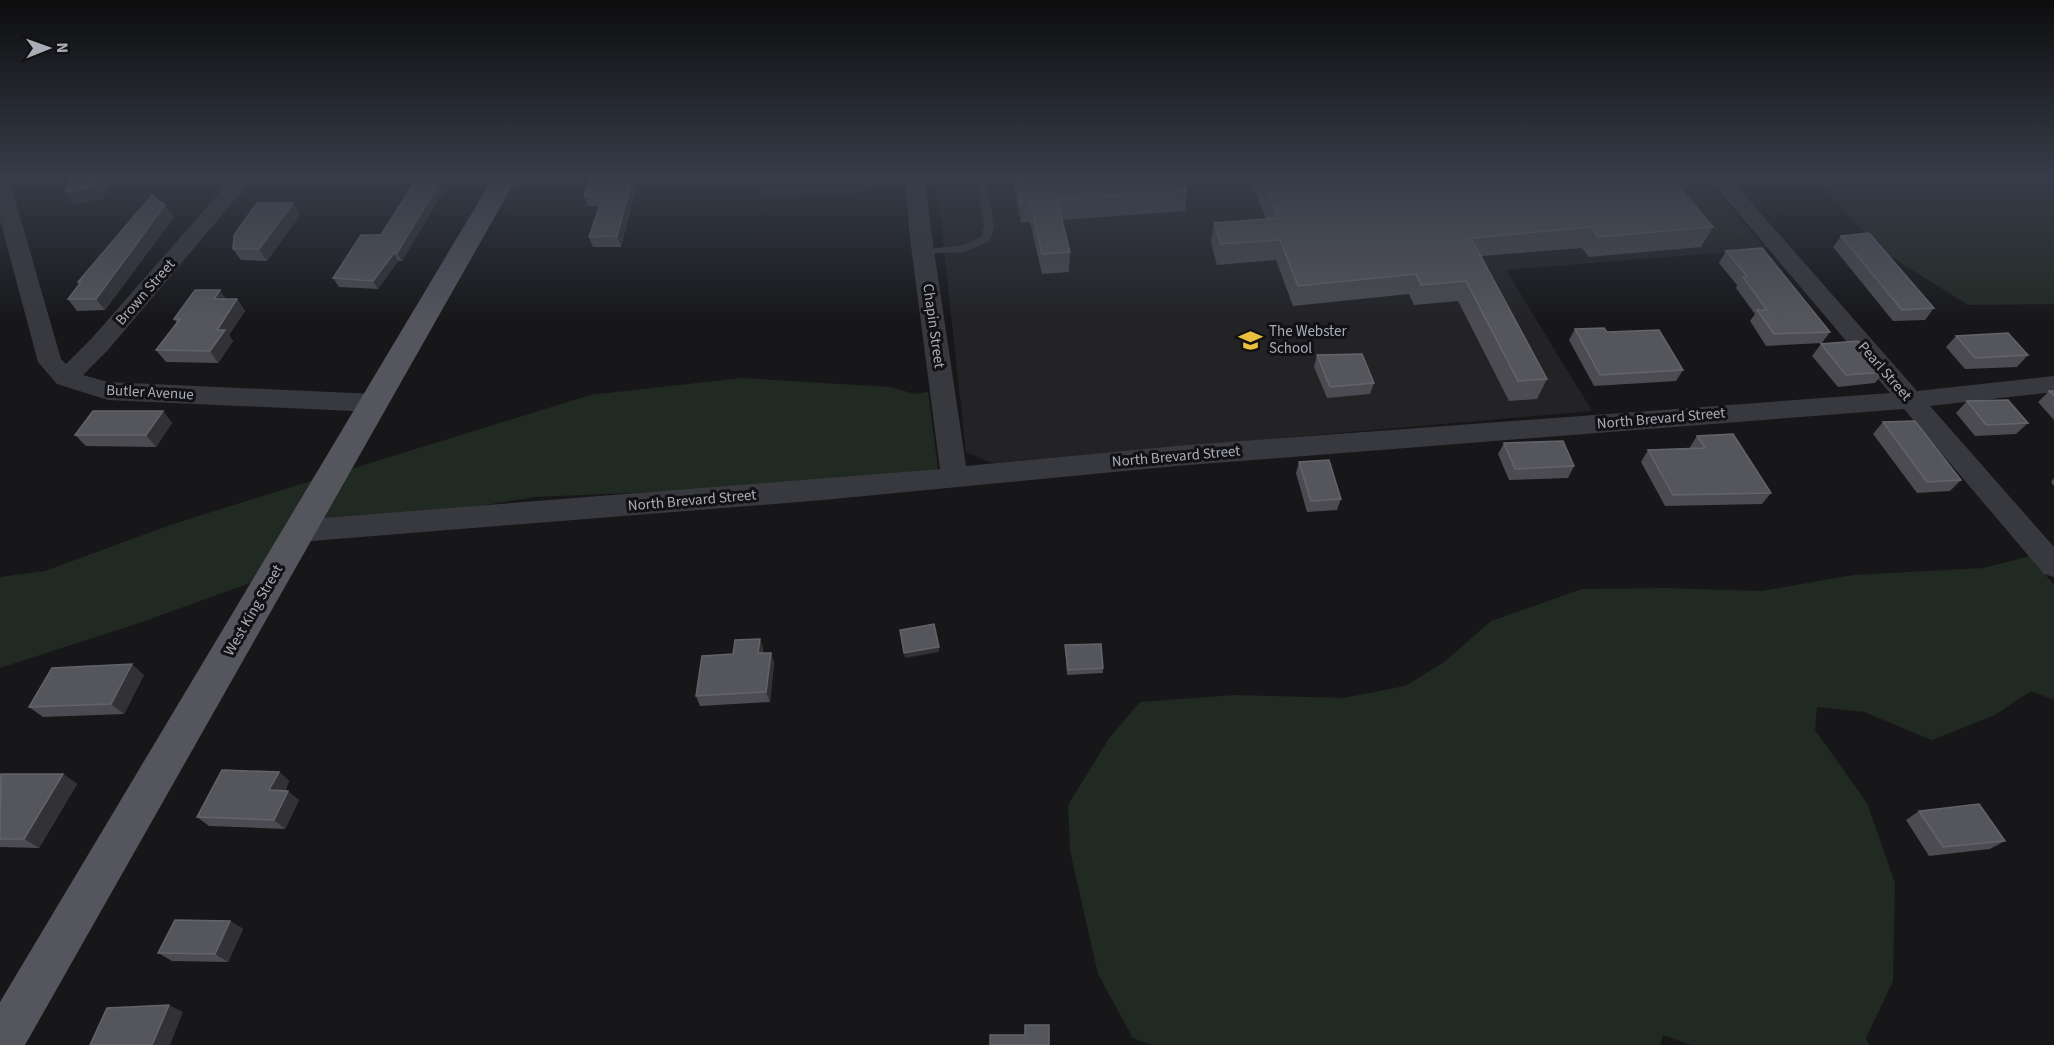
<svg xmlns="http://www.w3.org/2000/svg" width="2054" height="1045" font-family="'Source Sans 3',sans-serif">
<style>
.built{fill:#232326}
.green{fill:#212923}
.lines{fill:none;stroke-linecap:round;stroke-linejoin:round}
.lane{fill:#38393e;fill-rule:evenodd}
.street{fill:#38393e;fill-rule:evenodd}
.primary{fill:#54555d;fill-rule:evenodd}
.wall{fill:#4b4b51}
.shaded-wall{fill:#323236}
.building{fill:#55565c;stroke:#63646a;stroke-width:1.5}
.labels{text-anchor:middle;stroke-width:6;stroke-linejoin:round;paint-order:stroke}
.street-label{font-size:15px;fill:#aaadb8;stroke:#121214}
.poi-label{font-size:15px;fill:#aaadb8;stroke:#121214;text-anchor:start}
</style>
<rect width="100%" height="100%" fill="#171719"/>
<!-- built -->
<path class="built" d="M936,176H1704L1766,249L1506,270L1592,411L992,463L966,452Z"/>
<!-- green -->
<path class="green" d="M763,176H870L871,191L763,199Z
M1643,176H1694L1748,238L1698,244Z
M1822,176H2054V304L1968,305L1882,251L1833,198Z
M742,378L890,387L915,394L928,392L938,469L701,490L535,497L460,509L321,519L351,469L590,395Z
M314,480L253,582L139,623L0,668V577L45,571L173,524Z
M2030,556L2054,585V700L2031,691L1995,715L1932,740L1864,712L1817,707L1815,730L1867,803L1895,883L1893,981L1866,1038L1869,1045H1691L1663,1035L1660,1045H1152L1133,1038L1098,974L1070,851L1068,805L1110,737L1140,702L1235,695L1344,698L1405,686L1443,663L1491,621L1582,589L1665,588L1762,591L1853,575L1984,568Z"/>
<g class="lines">
<!-- lane -->
<path class="lane" d="M976,176H986L994,226L990,241L964,252L919,254V250L964,245L981,237L984,226Z"/>
<!-- street -->
<path class="street" d="M0,176L7,178L10,182L61,359L66,364L92,338L234,176H255L108,350L83,375L108,382L375,394L384,397L387,403L384,409L375,412L108,400L57,384L38,362L0,220Z
M905,176H925L931,230L966,466L1176,446L1890,393L1707,176H1728L1917,391L2054,376V392L1930,406L2054,547V577L2044,574L1904,409L1176,466L823,500L299,542L289,539L285,531L289,523L299,520L940,469L909,230Z"/>
<!-- primary -->
<path class="primary" d="M494,176H518L25,1045H0V1002Z"/>
</g>
<!-- wall -->
<path class="wall" d="M591,176H626L624,180L635,191L621,247H593L589,237L600,206H588L584,196Z
M1012,176H1670L1713,227L1701,247L1589,257L1582,248L1481,256L1547,379L1537,399L1509,401L1458,301L1414,305L1409,294L1293,306L1276,260L1217,265L1211,243L1214,223L1266,219L1249,178L1184,182L1187,191L1185,211L1062,220L1070,252L1069,272L1042,274L1030,222L1021,223Z
M443,192L402,261H398L378,289L339,287L333,278L381,235Z
M293,203L300,215L267,261L241,260L233,249Z
M165,205L174,217L105,310L77,311L68,299L79,284L78,282Z
M1841,236L1934,308L1925,320L1893,321L1833,247Z
M1726,251L1830,332L1822,343L1766,346L1750,321L1755,314L1736,288L1737,285L1719,263Z
M226,299H237L245,311L229,335L233,341L218,363L166,362L156,350L177,323L174,319Z
M1575,329L1607,332L1683,370L1676,381L1594,386L1569,340Z
M1956,336L2028,355L2017,367L1965,369L1946,347Z
M1821,344L1884,372L1875,383L1838,387L1812,356Z
M1317,355L1374,383L1370,394L1327,398L1314,367Z
M2049,391H2054V420L2038,402Z
M1967,401L2028,423L2016,434L1975,436L1956,413Z
M163,411L172,423L156,447L86,446L75,435Z
M1883,422L1961,480L1950,491L1917,493L1873,434Z
M1697,436L1771,493L1762,504L1665,506L1641,462L1648,450L1690,448V447Z
M1504,443L1574,466L1568,478L1509,480L1498,454Z
M1299,462L1341,499L1337,510L1307,512L1296,473Z
M2054,478V486L2051,482Z
M760,639L763,649V653H771L774,663L770,702L700,706L696,696L733,654Z
M1065,645L1103,668V673L1067,675Z
M144,675L124,714L43,717L29,707Z
M279,772L289,781L285,791L299,800L285,829L209,826L197,817Z
M63,774L77,784L39,848L0,847V775Z
M1919,811L2005,841L1990,849L1929,856L1906,820Z
M230,921L243,929L228,962L172,961L158,953Z"/>
<!-- shaded-wall -->
<path class="shaded-wall" d="M99,176H111L103,199L74,204L65,192Z
M179,176H198L182,180Z
M619,176H626L621,191L618,180Z
M632,180L635,191L621,247L617,236Z
M439,183L443,192L402,261L397,253Z
M293,203L300,215L267,261L259,249Z
M165,205L174,217L105,310L96,299Z
M394,253L398,261L378,289L373,281Z
M220,290L228,302L214,299Z
M237,299L245,311L229,335L233,341L218,363L210,351L217,330Z
M163,411L172,423L156,447L146,435Z
M760,639L763,649L761,664L758,653Z
M939,647V652L905,658L904,653Z
M771,653L774,663L770,702L766,692Z
M132,664L144,675L124,714L111,704Z
M279,772L289,781L280,800L269,790Z
M63,774L77,784L39,848L24,839Z
M288,791L299,800L285,829L274,820Z
M230,921L243,929L228,962L215,954Z
M169,1005L183,1012L170,1045H152Z"/>
<!-- building -->
<path class="building" d="M72,176H99L94,187L65,192Z
M591,176H619L618,180H632L617,236L589,237L603,195L584,196Z
M1016,176H1182L1187,191L1057,200L1070,252L1042,254L1030,202L1021,203Z
M1260,176H1670L1713,227L1598,237L1592,227L1471,238L1547,379L1518,381L1466,281L1421,285L1416,274L1298,286L1280,240L1221,244L1214,223L1278,218Z
M414,183H439L397,253H394L373,281L333,278L361,235H381Z
M152,195L165,205L96,299H68L81,282H78Z
M257,203H293L259,249H233L234,235Z
M1869,233L1934,308L1902,310L1841,236Z
M1762,248L1830,332L1774,334L1757,310H1767L1743,277L1747,276L1726,251Z
M195,290H220L214,299H237L217,330H225L210,351L156,350L180,319H174Z
M1604,328L1607,332L1659,330L1683,370L1600,375L1575,329Z
M2008,333L2028,355L1975,358L1956,336Z
M1858,341L1884,372L1846,375L1821,344Z
M1362,354L1374,383L1330,387L1317,355Z
M2049,391H2054V396Z
M2008,400L2028,423L1986,425L1967,401Z
M93,411H163L146,435H75Z
M1915,421L1961,480L1927,482L1883,422Z
M1733,434L1771,493L1673,495L1648,450L1705,448L1697,436Z
M1563,441L1574,466L1515,469L1504,443Z
M1329,460L1341,499L1311,501L1299,462Z
M934,624L939,647L904,653L900,630Z
M760,639L758,653H771L766,692L696,696L702,656L733,654L735,640Z
M1101,644L1103,668L1068,670L1065,645Z
M132,664L111,704L29,707L52,668Z
M222,770L279,772L269,790L288,791L274,820L197,817Z
M1,774H63L24,839H0Z
M1979,804L2005,841L1943,847L1919,811Z
M175,920L230,921L215,954L158,953Z
M169,1005L152,1045H90L107,1008Z
M1025,1025H1049V1045H990V1035H1025Z"/>
<!-- sky -->
<linearGradient id="sky" x2="0" y2="1"><stop stop-color="#0d0d0e"/><stop offset="0.55" stop-color="#363c49"/><stop offset="1" stop-color="#363c49" stop-opacity="0"/></linearGradient>
<rect width="2054" height="322" fill="url(#sky)"/>
<!-- icons -->
<defs>
<symbol id="school-bare" viewBox="-9 -9 18 18"><path d="M0-5L7-2L0 1L-7-2ZM-4 1L0 2.5L4 1V4Q0 6-4 4Z" fill="#ebbe3d" stroke="#121214" stroke-width="2.5" paint-order="stroke"/></symbol>
</defs>
<g fill-rule="evenodd">
<use href="#school-bare" x="1234" y="324" width="33" height="33"/>
</g>
<g class="labels">
<!-- street labels -->
<g class="street-label">
<text transform="translate(145 292) rotate(-49)" y="5">Brown Street</text>
<text transform="translate(934 326) rotate(82)" y="5">Chapin Street</text>
<text transform="translate(1885 371) rotate(49)" y="5">Pearl Street</text>
<text transform="translate(150 392) rotate(3)" y="5">Butler Avenue</text>
<text transform="translate(1661 418) rotate(-5)" y="5">North Brevard Street</text>
<text transform="translate(1176 456) rotate(-5)" y="5">North Brevard Street</text>
<text transform="translate(692 500) rotate(-5)" y="5">North Brevard Street</text>
<text transform="translate(253 610) rotate(-60)" y="5">West King Street</text>
</g>
<!-- poi labels -->
<g class="poi-label">
<text x="1269" y="336">The Webster<tspan x="1269" dy="17">School</tspan></text>
</g>
</g>
<!-- north arrow -->
<g transform="translate(48 48) rotate(89)" stroke="#121214" stroke-width="4.5" paint-order="stroke">
<path d="M0-4.5L10 22L0 15L-10 22Z" fill="#aaadb8"/>
<text y="-9" font-size="16" font-weight="bold" text-anchor="middle" fill="#aaadb8">N</text>
</g>
</svg>
